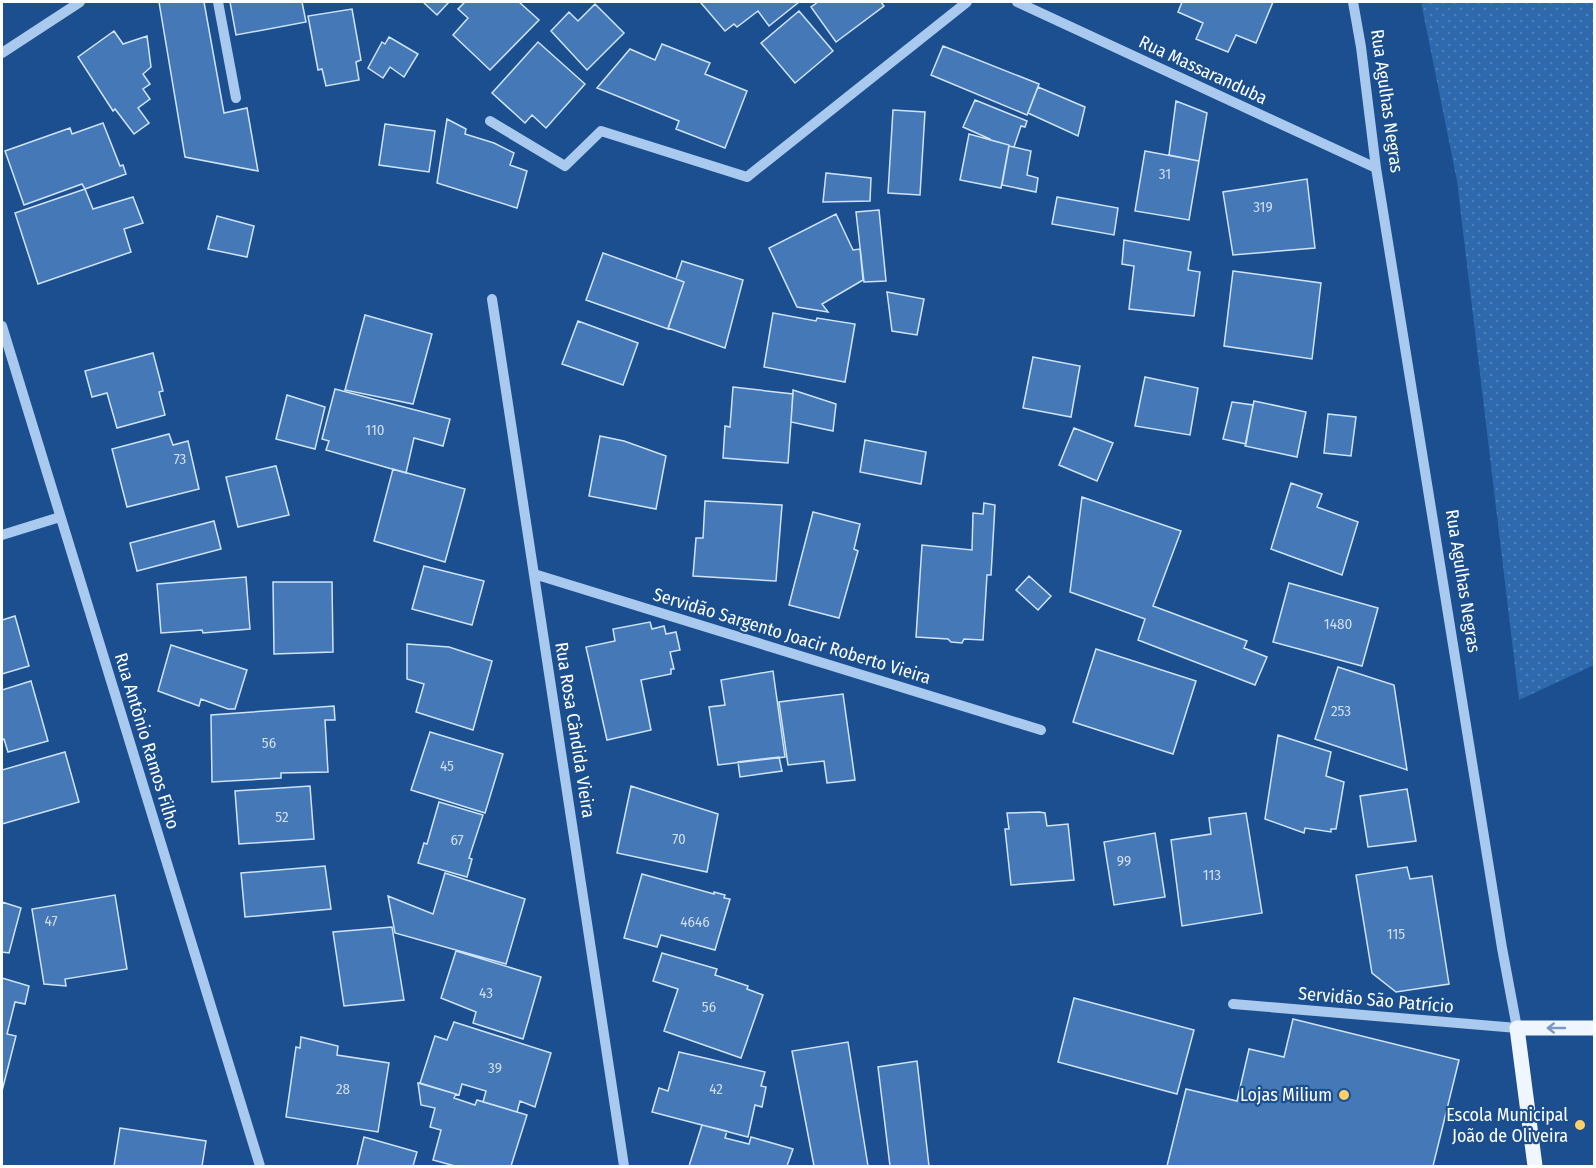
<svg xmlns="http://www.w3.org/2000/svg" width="1596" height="1168" font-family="'Fira Sans Condensed',sans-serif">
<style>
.grass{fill:url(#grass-dots)}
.building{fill:#4478b7;stroke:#cfe3fa;stroke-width:1.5}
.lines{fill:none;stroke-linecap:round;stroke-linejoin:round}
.minor{stroke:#a9c9ee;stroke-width:10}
.major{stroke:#f0f6ff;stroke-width:15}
.oneway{stroke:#7b9ac1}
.poi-dot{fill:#ffd166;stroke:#1b4f8f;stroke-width:2}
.labels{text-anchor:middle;stroke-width:4.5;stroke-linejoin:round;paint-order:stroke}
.number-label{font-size:15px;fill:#d0dded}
.street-label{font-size:18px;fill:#fff;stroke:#1b4f8f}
.poi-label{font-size:18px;fill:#fff;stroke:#1b4f8f;text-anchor:end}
</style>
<defs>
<pattern id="grass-dots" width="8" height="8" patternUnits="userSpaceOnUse" patternTransform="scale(1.5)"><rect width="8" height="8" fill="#2e69ad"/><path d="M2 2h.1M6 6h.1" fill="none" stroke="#4d80b9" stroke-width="1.8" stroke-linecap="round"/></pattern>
</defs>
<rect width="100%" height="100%" fill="#1b4f8f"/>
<!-- grass -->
<path class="grass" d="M1421,2H1594V665L1519,700L1457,181Z"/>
<!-- building -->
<path class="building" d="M159,2H204L224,113L247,108L258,171L185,157Z
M230,2H302L306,22L236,35Z
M423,2H449L437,15Z
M465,2H519L539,20L490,70L453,35L468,18L458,9Z
M703,2H799L769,26L758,11L737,27L734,24L725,31L701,3Z
M818,2H881L884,6L836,42L811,7Z
M1182,2H1273L1256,43L1236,35L1228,52L1196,39L1203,23L1178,12Z
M595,4L624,33L587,70L551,31L569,12L578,21Z
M352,9L361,60L356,62L359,80L326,86L322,69L318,70L308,16Z
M799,11L833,51L795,83L761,43Z
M114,31L123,44L147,36L151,67L143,74L150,84L143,89L150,99L138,108L149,123L134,134L115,109L113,111L78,57Z
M389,37L418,54L404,77L390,67L383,78L368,68L382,42L385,44Z
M538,42L585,84L546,128L532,115L525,123L492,93Z
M662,44L710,63L705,74L747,91L725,148L676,129L679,121L597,88L630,49L655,60Z
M943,46L1039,84L1027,115L931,75Z
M1038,87L1085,107L1078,136L1028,113Z
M975,100L1027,121L1025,127L1021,126L1014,147L1009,146V145L990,140V139L963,127Z
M1176,101L1207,113L1199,161L1169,155Z
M893,110L925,112L920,195L888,193Z
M447,119L466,129L465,134L494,143L514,153L510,165L527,171L517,208L437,183Z
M103,123L120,166L123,165L126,174L85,189L82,184L24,205L5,151L70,128L72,134Z
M385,124L435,131L429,172L379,165Z
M969,134L1009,145L1001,188L960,180Z
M1009,146L1031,151L1027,175L1038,178L1036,192L1002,185Z
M1145,151L1199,161L1189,220L1135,211Z
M826,173L871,178L870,201L823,202Z
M1307,179L1315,248L1233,255L1223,192Z
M85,189L93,209L133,197L143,223L124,229L131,252L38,284L15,213Z
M1057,197L1118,208L1114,235L1052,224Z
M879,210L886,281L864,282L856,212Z
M836,214L853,250L860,249L863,280L822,304L828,312L797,307L769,248Z
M217,216L254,226L247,257L208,249Z
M1124,240L1191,252L1188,270L1200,272L1194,316L1129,309L1134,266L1122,264Z
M603,253L684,282L668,329L586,300Z
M682,261L743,280L725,348L668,328L684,282L676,279Z
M1233,271L1321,283L1312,359L1224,346Z
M887,292L924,299L917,335L892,331Z
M773,313L816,321L817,318L855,324L845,382L764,367Z
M365,315L432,334L413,404L345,390Z
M578,321L638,343L623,385L562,364Z
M153,353L163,391L159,392L165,415L117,428L107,393L92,397L85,371Z
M1033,357L1080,366L1071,417L1023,408Z
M1145,377L1198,388L1190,435L1135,426Z
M733,387L793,394L788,463L723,458L725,426L730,427Z
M335,389L450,419L443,446L414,438L406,473L326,450L329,441L322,439Z
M793,390L836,404L833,431L791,422Z
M287,395L325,407L315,449L276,439Z
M1254,401L1306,412L1297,457L1245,446Z
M1232,402L1253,405L1246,444L1223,439Z
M1328,414L1356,417L1351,456L1324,453Z
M1074,428L1113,443L1097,481L1059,465Z
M169,434L173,445L188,441L199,489L127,507L112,449Z
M600,436L624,441L666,456L656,509L589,496Z
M865,440L926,452L921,484L860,472Z
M276,466L289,515L238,527L226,477Z
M393,469L465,489L445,562L374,541Z
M1291,483L1322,494L1317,507L1358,522L1342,575L1271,549Z
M1082,497L1181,531L1153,606L1247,641L1244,648L1267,657L1255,685L1138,640L1145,619L1070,592Z
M705,501L782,505L776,581L693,576L696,538H703Z
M984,503L995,505L991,575H987L983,640L964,639L962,643L951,642L948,639L916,637L922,545L972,550L973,513L983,514Z
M813,512L860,524L854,549L858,551L839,618L789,605Z
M214,521L221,549L137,571L130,543Z
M424,566L484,581L472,625L412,609Z
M1029,576L1051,596L1038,610L1016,590Z
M246,577L250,629L203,633L202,630L161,633L157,584Z
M273,582H332L333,652L274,654Z
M1289,583L1378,608L1362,666L1273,642Z
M15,616L29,666L2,674V620Z
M650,622L652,629L664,626L666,634L676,632L680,650L670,652L674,669H671V674L641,680L651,730L607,740L586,647L615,641L613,629Z
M407,644L449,647L492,661L473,730L416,712L424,684L407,679Z
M171,645L247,670L235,709H228L201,699L199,706L158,691Z
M1096,649L1196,681L1173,754L1073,722Z
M1338,667L1394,685L1407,770L1315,739Z
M773,671L785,757L718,765L709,707L725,705L721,680Z
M31,681L48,741L8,752L4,739L2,740V690Z
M843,694L855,780L827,783L824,761L788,765L779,702Z
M334,706L335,720H325L328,772L281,773V778L212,782L211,715Z
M430,732L503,754L485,813L411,790Z
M1278,735L1331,752L1326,776L1344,782L1336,829H1331V832L1305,828L1304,833L1265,819Z
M65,752L79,802L2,824V770Z
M779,757L782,771L740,777L738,762Z
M310,786L314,839L239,844L235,791Z
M631,786L718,814L707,872L617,853Z
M1407,789L1416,841L1368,847L1360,796Z
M439,802L483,815L469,858L472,859L467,877L418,863L424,843L427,844Z
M1039,812L1045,813L1047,826L1068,824L1074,880L1011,885L1005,829H1009L1007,813Z
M1246,813L1262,913L1182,926L1171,840L1211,834L1209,818Z
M1155,833L1165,897L1114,905L1104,842Z
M325,866L331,909L245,917L241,873Z
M1407,867L1410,879L1432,876L1449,984L1396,992L1372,973L1356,875Z
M445,873L525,899L506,964L395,933L388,896L433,914Z
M642,874L714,894V892L725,895L724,898L730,899L715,950L661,935L657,947L624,938Z
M115,895L127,969L65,979L66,986L44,984L32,909Z
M2,902L21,908L9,953L2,952Z
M392,927L404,1000L344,1006L333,932Z
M456,951L541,977L523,1039L473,1023L476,1012L441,998Z
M662,953L717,969L715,975L748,986L747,989L763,995L741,1058L664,1031L678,989L653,981Z
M2,978L29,986L25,1004L15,1002L7,1034L16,1036L2,1091Z
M1074,998L1194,1030L1177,1094L1058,1062Z
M1293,1019L1459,1060L1433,1166H1167L1186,1089L1237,1101L1249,1049L1284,1057Z
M454,1022L551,1053L535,1107L520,1101L517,1112L483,1102L486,1091L462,1084L459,1095L420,1083L435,1036L447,1040Z
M301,1037L338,1046L337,1055L389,1063L378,1132L286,1117L296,1047L300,1048Z
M848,1042L868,1166H814L792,1051Z
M679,1052L765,1072L761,1086L766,1087L762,1107L755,1105L748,1137L652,1112L659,1088L668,1091Z
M917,1061L929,1166H890L878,1067Z
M418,1083L456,1094L454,1098L475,1105L477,1100L527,1115L511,1166H455L433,1160L441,1130L430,1127L435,1108L421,1105Z
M702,1125L727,1131L725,1138L749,1144L751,1137L793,1149L787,1166H689Z
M120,1128L206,1141L202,1166H114Z
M364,1137L417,1152L413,1166H357Z"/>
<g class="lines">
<!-- minor -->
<path class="minor" d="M218,2L236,98
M1017,2L1376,168
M2,53L80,2
M490,121L565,166L601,131L747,177L967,2
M492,299L624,1166
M2,326L260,1166
M2,535L60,517
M534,574L1041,730
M1233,1004L1517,1028L1502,948L1376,168L1361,47L1353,2"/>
<!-- major -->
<path class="major" d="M1535,1166L1517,1028H1594"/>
</g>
<!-- one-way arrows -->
<defs><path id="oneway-shaft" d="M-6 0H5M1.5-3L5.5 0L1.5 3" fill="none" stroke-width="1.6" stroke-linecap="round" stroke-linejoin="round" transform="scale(1.5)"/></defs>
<use class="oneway" href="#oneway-shaft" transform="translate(1556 1028) rotate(180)"/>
<!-- markers -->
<g class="poi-dot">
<circle cx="1344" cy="1095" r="6"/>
<circle cx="1580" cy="1125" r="6"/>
</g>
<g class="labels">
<!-- number labels -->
<g class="number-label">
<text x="1165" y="179">31</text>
<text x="1263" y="212">319</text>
<text x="375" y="435">110</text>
<text x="180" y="464">73</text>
<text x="1338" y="629">1480</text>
<text x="1341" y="716">253</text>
<text x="269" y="748">56</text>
<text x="447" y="771">45</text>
<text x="282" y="822">52</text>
<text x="679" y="844">70</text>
<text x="457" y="845">67</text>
<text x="1124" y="866">99</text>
<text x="1212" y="880">113</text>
<text x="51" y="926">47</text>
<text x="695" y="927">4646</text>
<text x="1396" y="939">115</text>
<text x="486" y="998">43</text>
<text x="709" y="1012">56</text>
<text x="495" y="1073">39</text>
<text x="343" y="1094">28</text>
<text x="716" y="1094">42</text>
</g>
<!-- street labels -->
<g class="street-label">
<text transform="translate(1203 70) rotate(25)" y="6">Rua Massaranduba</text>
<text transform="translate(1387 101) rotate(82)" y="6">Rua Agulhas Negras</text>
<text transform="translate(1463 581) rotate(81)" y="6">Rua Agulhas Negras</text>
<text transform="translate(792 636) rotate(17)" y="6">Servidão Sargento Joacir Roberto Vieira</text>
<text transform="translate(575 730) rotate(81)" y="6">Rua Rosa Cândida Vieira</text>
<text transform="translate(147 741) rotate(73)" y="6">Rua Antônio Ramos Filho</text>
<text transform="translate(1376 1000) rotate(5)" y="6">Servidão São Patrício</text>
</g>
<!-- poi labels -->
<g class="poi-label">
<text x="1332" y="1101">Lojas Milium</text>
<text x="1568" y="1121">Escola Municipal<tspan x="1568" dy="21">João de Oliveira</tspan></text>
</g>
</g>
<!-- border -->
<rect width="1596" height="1168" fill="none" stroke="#ffffff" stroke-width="6"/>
</svg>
